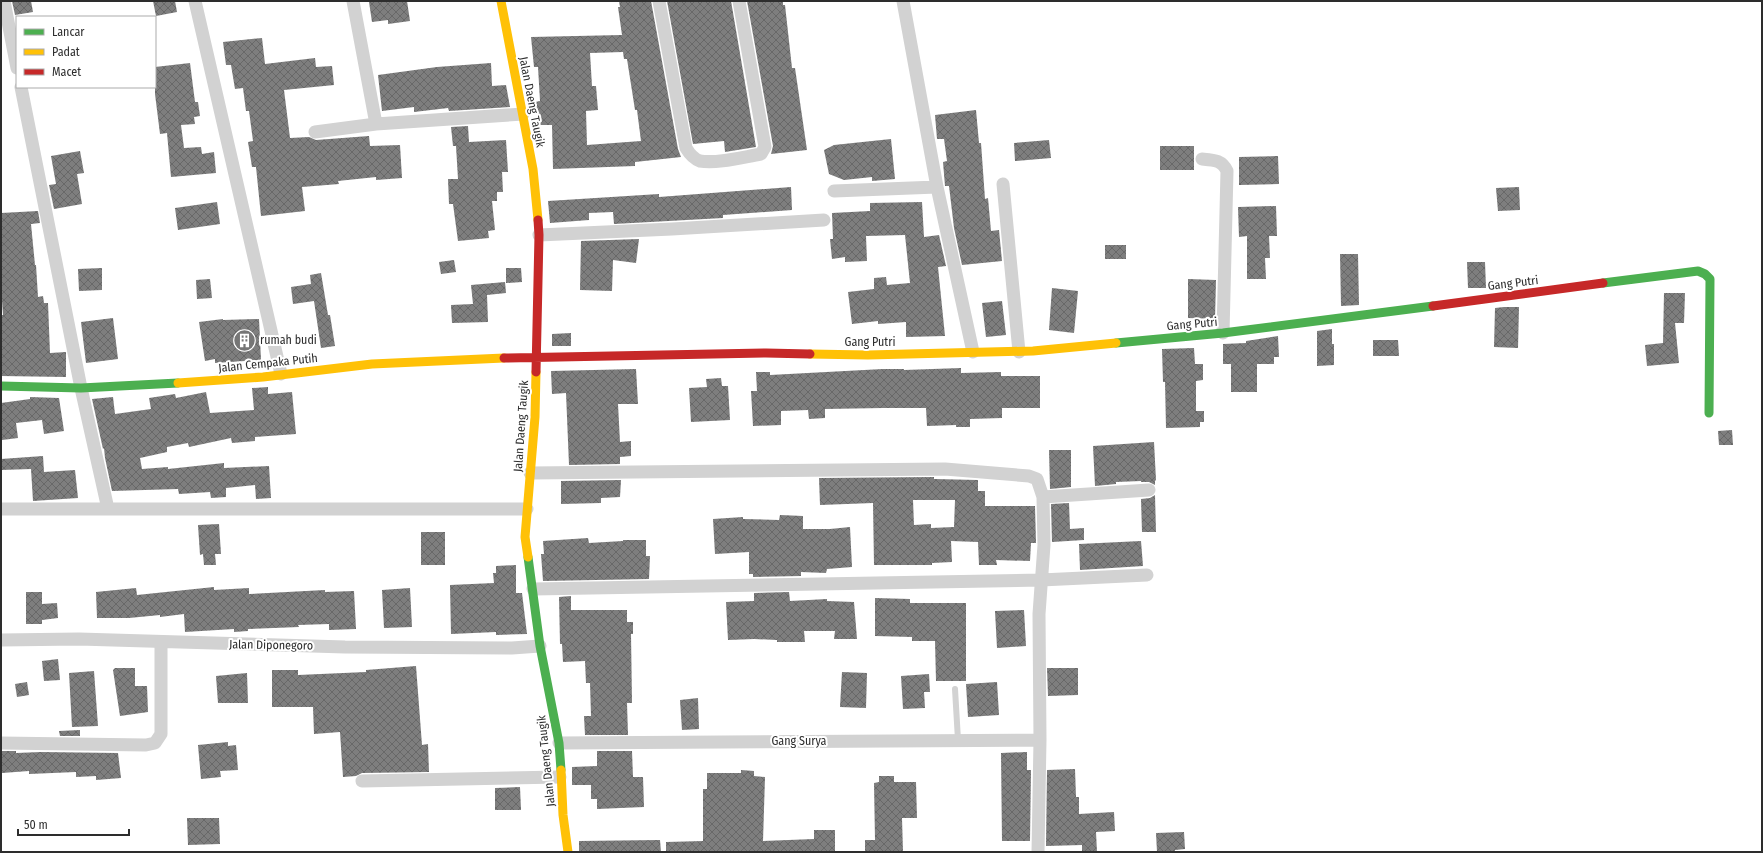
<svg xmlns="http://www.w3.org/2000/svg" width="1763" height="853" font-family="'Fira Sans Condensed',sans-serif">
<style>
.building{fill:url(#building-cross-hatch);fill-rule:evenodd}
.lines{fill:none;stroke-linecap:round;stroke-linejoin:round}
.lane{stroke:#d2d2d2;stroke-width:6}
.street{stroke:#d2d2d2;stroke-width:13}
.fast{stroke:#4caf50;stroke-width:9}
.slow{stroke:#ffc107;stroke-width:9}
.jam{stroke:#c62828;stroke-width:9}
.labels{text-anchor:middle;stroke-width:4;stroke-linejoin:round;paint-order:stroke}
.street-label{font-size:12px;fill:#2d2d2d;stroke:#fff}
.poi-label{font-size:12px;fill:#2d2d2d;stroke:#fff;text-anchor:start}
</style>
<defs>
<pattern id="building-cross-hatch" width="8" height="8" patternUnits="userSpaceOnUse"><rect width="8" height="8" fill="#7e7e7e"/><path d="M0 0l8 8M0 8l8-8" fill="none" stroke="#686868"/></pattern>
</defs>
<rect width="100%" height="100%" fill="#fff"/>
<!-- building -->
<path class="building" d="M12,1H31L33,12L15,15Z
M153,1H175L177,12L156,16Z
M381,1H407L410,21L388,24V20L372,22L369,2Z
M619,1H651L678,149L681,157L635,162V166L553,169L552,125H539V114H537L535,102L540,101L538,67H534L531,37L622,35L618,7H620ZM623,52L624,59H627L635,110H637L641,141L587,145L586,111L598,110L596,86H592L590,53Z
M667,1H731L756,147L725,152L724,141L693,144Z
M747,1H783V5H785L792,68H795L807,150L771,154L773,146Z
M262,38L265,64L315,58L316,67L332,66L334,85L284,90L290,138L309,137L316,140L369,136L370,146L400,145L402,178L376,180V177L338,181L339,184L302,187L305,211L261,216L256,167H252L248,142L253,141L249,111H246L243,88L235,89L231,65H226L223,42Z
M190,63L195,102H198L200,116L194,117L195,124L181,125L184,148L201,147L202,154L214,152L216,173L171,177L167,133L160,134L155,94V67Z
M491,63L492,86L506,85L510,107L449,111L448,108L414,112V107L382,111L378,75L437,67Z
M976,110L979,143H981L985,199L988,198L991,231L999,230L1002,261L962,265L954,228L949,186H945L943,162L947,161L944,139H937L935,115Z
M468,126L469,142L506,140L508,172H502L503,192H497V201H492L495,230L488,231L489,238L458,241L453,204H449L448,179H458L456,146H453L451,127Z
M891,139L895,179L872,181V177L844,180L829,174L824,150L834,145Z
M1049,140L1051,158L1015,161L1014,143Z
M1160,146H1194V170H1160Z
M80,151L84,173L77,174L82,204L54,209L49,185L56,184L51,156Z
M1278,156L1279,184L1239,185V157Z
M791,187L792,210L723,215V218L614,224L613,212L589,213V220L550,223L548,201L659,194V197Z
M1519,187L1520,210L1498,211L1496,188Z
M217,202L220,224L178,230L175,208Z
M922,202L924,237L939,235L946,266L938,267L945,336L906,337V322L878,324V321L852,324L848,292L874,289V278L886,277L887,285L910,283L905,235L866,236L867,261L845,262V257L832,259L830,239H833L832,213L870,211V203Z
M1276,206L1277,236H1269L1270,258H1265L1266,279H1247V236L1239,237L1238,207Z
M38,211L40,223L31,224L35,265H36L38,297L43,296L44,303H48L50,353L66,352V377L1,376V315H3L1,287V213Z
M639,239L636,263L613,260L612,291L580,290L581,241Z
M1105,245H1126V259H1105Z
M1340,254H1358L1359,305L1341,306Z
M454,260L456,272L441,274L439,262Z
M1467,262H1485L1486,288H1468Z
M102,268V290L79,291L78,269Z
M506,268H521L522,282L506,283Z
M321,273L328,315H330L335,346L321,348L314,301L293,304L291,287L311,284L310,275Z
M210,279L212,298L197,299L196,280Z
M1188,279L1216,280L1215,319L1188,318Z
M505,282L506,293L487,295L488,322L452,323L451,305L473,304L471,285Z
M1052,288L1078,291L1074,333L1049,330Z
M1664,293H1685L1684,323H1675L1679,363L1647,366L1645,345L1663,343Z
M1002,301L1006,335L986,337L982,303Z
M1504,307H1519L1518,348L1494,347L1495,308Z
M113,318L118,359L86,363L81,322Z
M223,319V320L259,319L261,360L215,363V359L205,361L199,322Z
M1332,329V344H1334V365L1317,366V331Z
M571,333V346H552V334Z
M1278,336L1279,357H1274V364H1257V392H1231V364H1223V344L1246,343V341Z
M1373,340H1398L1399,356H1373Z
M1194,348L1195,364H1203V380L1196,381V411H1204V422H1200V427L1166,428L1165,382H1163L1162,349Z
M961,368V373L1001,372V376H1040V408H1002V418L970,419V427H956V425L927,426L926,408H883L825,409V418L809,419L808,410L781,411V425L753,426L751,391H757L756,372H770V375L883,369H904V370Z
M636,369L638,404H618L620,442L631,441V456L620,457V464L569,465L566,393L552,394L551,371Z
M721,378L722,386H728L730,420L691,422L689,388L707,387L706,379Z
M268,387V394L292,392L296,434L255,437V441L232,443L231,438L189,447L188,443L167,447V452L140,458L142,469L168,467V469L224,463V468L269,466L271,498L256,499L255,485L226,488V497L211,498L210,492L179,494L178,489L112,491L105,458L104,448L103,449L92,399L113,397L115,414L151,409L149,398L175,394L176,398L206,392L210,413L254,410L252,388Z
M30,397L59,398L64,431L44,434L42,420L16,423L18,438L2,440L1,403L30,399Z
M1732,430L1733,445H1719L1718,431Z
M1154,442L1156,480L1155,481V485L1149,482H1141V481L1116,482V484L1095,486L1093,446Z
M1049,450H1071V487L1050,489Z
M43,456L44,472L75,470L78,498L33,501L31,469L1,470V459Z
M934,477V479L978,480V491H985V506H1035L1036,543H1031L1030,561L996,560L997,565H979L978,542L951,541L952,562L932,563V565H874L873,503L820,505L819,478ZM913,500H955L954,527L931,528V524L914,525Z
M621,480L620,497L601,498V503L561,504V481Z
M1155,495L1156,532H1142L1141,499L1150,498Z
M1069,503L1070,529L1084,528V540L1052,542L1051,504Z
M780,515L803,516V529H830L850,527L852,567L827,569L826,573L801,572V576L753,577V574H749V552L715,554L713,519L743,517V519L779,520Z
M219,524L221,554H215L216,565H204L203,554L200,555L198,525Z
M421,532H445V565H421Z
M588,538L589,543L623,541V540H646V556H650L649,579L543,581L541,554H544L543,541Z
M1141,541L1143,566L1080,570L1079,544Z
M516,565V593H522L527,634L496,635V632L451,634L450,585L494,583L493,573H496V566Z
M214,587V590L249,588V594L325,590V592L354,591L356,629L329,630V624L298,625L299,627L248,629V631L234,632V629L185,632L184,614L160,617V615L129,618H97L96,592L136,588L137,595Z
M410,588L412,627L384,628L382,590Z
M26,592H42V604L57,603L58,618L42,620V624H26Z
M789,592L790,601L827,599V601L854,602L857,639H834L835,631H804L805,642H777V640L754,639L728,640L726,602L754,601V593Z
M571,596V610H627V622H633V634H631L632,703H627L628,735H585L584,716H591L590,683H586L585,661L563,662L562,644H560L559,597Z
M875,598L910,599V603H966V681H936L935,641H912V637L875,636Z
M1024,610L1026,646L997,648L995,611Z
M58,659L60,680L44,681L42,661Z
M416,666L422,745L428,744L429,772L362,773L356,776L343,777L340,732L314,734L313,707H272V670H298V675L366,672V670Z
M115,668H135V686H147L148,712L120,716L113,670Z
M1047,668H1078V695L1048,696Z
M94,671L98,726L72,727L69,673Z
M842,672L867,673L866,708L840,707Z
M247,673L248,703H218L216,676Z
M929,674L930,692H924L925,708L903,709L901,676Z
M27,682L29,695L17,697L15,684Z
M997,682L999,715L968,717L966,684Z
M698,698L699,729L682,730L680,700Z
M80,730V736H60L59,731Z
M228,742V746L236,745L238,770L220,771L221,777L201,779L198,745Z
M1,751H16V753L41,752L118,753L121,778L96,780V776L76,777V772L29,774V771L2,773Z
M597,751H632L633,777H643L644,807L597,809V799H591V785H572V767L597,766Z
M1027,752V770H1031L1030,841H1002L1001,753Z
M1075,769L1076,797H1079V814L1114,812L1115,831L1096,832L1097,852H1082V845L1046,846L1047,770Z
M741,770L754,771V776L765,777L763,841L814,839V830H835V852H666V842L703,841V789H707V773H741Z
M879,776H894V782H916L917,818H902L903,852H865V840H875L874,783L879,782Z
M520,787L521,810H495V788Z
M187,818H219L220,844L188,845Z
M1184,832L1185,849L1175,850V852H1157L1156,833Z
M660,840L661,852H579V841Z"/>
<g class="lines">
<!-- lane -->
<path class="lane" d="M955,689L958,740"/>
<!-- street -->
<path class="street" d="M4,1L17,68
M195,1L281,374
M353,1L376,124
M659,1L686,148C689,153 694,159 700,161C717,164 743,157 761,154L765,147L739,1
M903,1L937,187L973,352
M21,87L81,388L108,509
M315,132L376,124L523,114
M1202,159C1214,160 1222,160 1227,171L1223,333
M1003,184L1019,352
M834,191L937,187
M539,235L672,229L824,220
M530,473L945,469L1029,476L1037,479L1043,497L1044,545L1039,614L1040,740L1038,852
M1043,497L1149,490
M1,509H527
M533,589L1041,580L1147,575
M1,640L79,639L345,647L512,648L540,646
M1,743L146,745L155,743L161,734V643
M559,743L1040,740
M362,781L560,777"/>
<!-- fast -->
<path class="fast" d="M1603,283L1698,271L1705,274L1710,279L1709,413
M1116,343L1223,333L1433,306
M1,386L81,388L178,383
M528,557L540,646L559,743L561,770"/>
<!-- slow -->
<path class="slow" d="M501,1L533,169L538,220
M810,354L868,355L1033,351L1116,343
M178,383L263,377L372,364L504,358
M528,557L525,537L535,417L536,372
M561,770L563,815L568,852"/>
<!-- jam -->
<path class="jam" d="M1433,306L1603,283
M504,358L766,353L810,354
M536,372L539,235L538,220"/>
</g>
<!-- icons -->
<defs>
<symbol id="building-disc" viewBox="-11 -11 22 22"><circle r="9.5" fill="#767676" stroke="#fff"/><path d="M-4-6H4V6H1V3H-1V6H-4ZM-2.5-4.3h1.7v1.8h-1.7ZM.8-4.3h1.7v1.8H.8ZM-2.5-1h1.7V.8h-1.7ZM.8-1h1.7V.8H.8Z" fill="#fff"/></symbol>
</defs>
<g fill-rule="evenodd">
<use href="#building-disc" x="232" y="328" width="25" height="25"/>
</g>
<g class="labels">
<!-- street labels -->
<g class="street-label">
<text transform="translate(532 102) rotate(79)" y="4">Jalan Daeng Taugik</text>
<text transform="translate(1513 283) rotate(-7)" y="4">Gang Putri</text>
<text transform="translate(1192 324) rotate(-5)" y="4">Gang Putri</text>
<text x="870" y="346">Gang Putri</text>
<text transform="translate(268 363) rotate(-6)" y="4">Jalan Cempaka Putih</text>
<text transform="translate(521 426) rotate(-86)" y="4">Jalan Daeng Taugik</text>
<text transform="translate(271 645) rotate(1)" y="4">Jalan Diponegoro</text>
<text x="799" y="745">Gang Surya</text>
<text transform="translate(546 761) rotate(-96)" y="4">Jalan Daeng Taugik</text>
</g>
<!-- poi labels -->
<g class="poi-label">
<text x="260" y="344">rumah budi</text>
</g>
</g>
<!-- border -->
<rect width="1763" height="853" fill="none" stroke="#2d2d2d" stroke-width="4"/>
<!-- legend -->
<rect x="16" y="16" width="140" height="72" fill="#ffffff" stroke="#ababab"/>
<rect x="24" y="29" width="20" height="6" fill="#4caf50" stroke="#ababab"/>
<text x="52" y="36" font-size="12" fill="#2d2d2d">Lancar</text>
<rect x="24" y="49" width="20" height="6" fill="#ffc107" stroke="#ababab"/>
<text x="52" y="56" font-size="12" fill="#2d2d2d">Padat</text>
<rect x="24" y="69" width="20" height="6" fill="#c62828" stroke="#ababab"/>
<text x="52" y="76" font-size="12" fill="#2d2d2d">Macet</text>
<!-- scale -->
<path d="M18 829v6h111v-6" fill="none" stroke="#2d2d2d" stroke-width="2"/>
<text x="24" y="829" font-size="12" fill="#2d2d2d" stroke="#ffffff" stroke-width="3" paint-order="stroke">50 m</text>
</svg>
